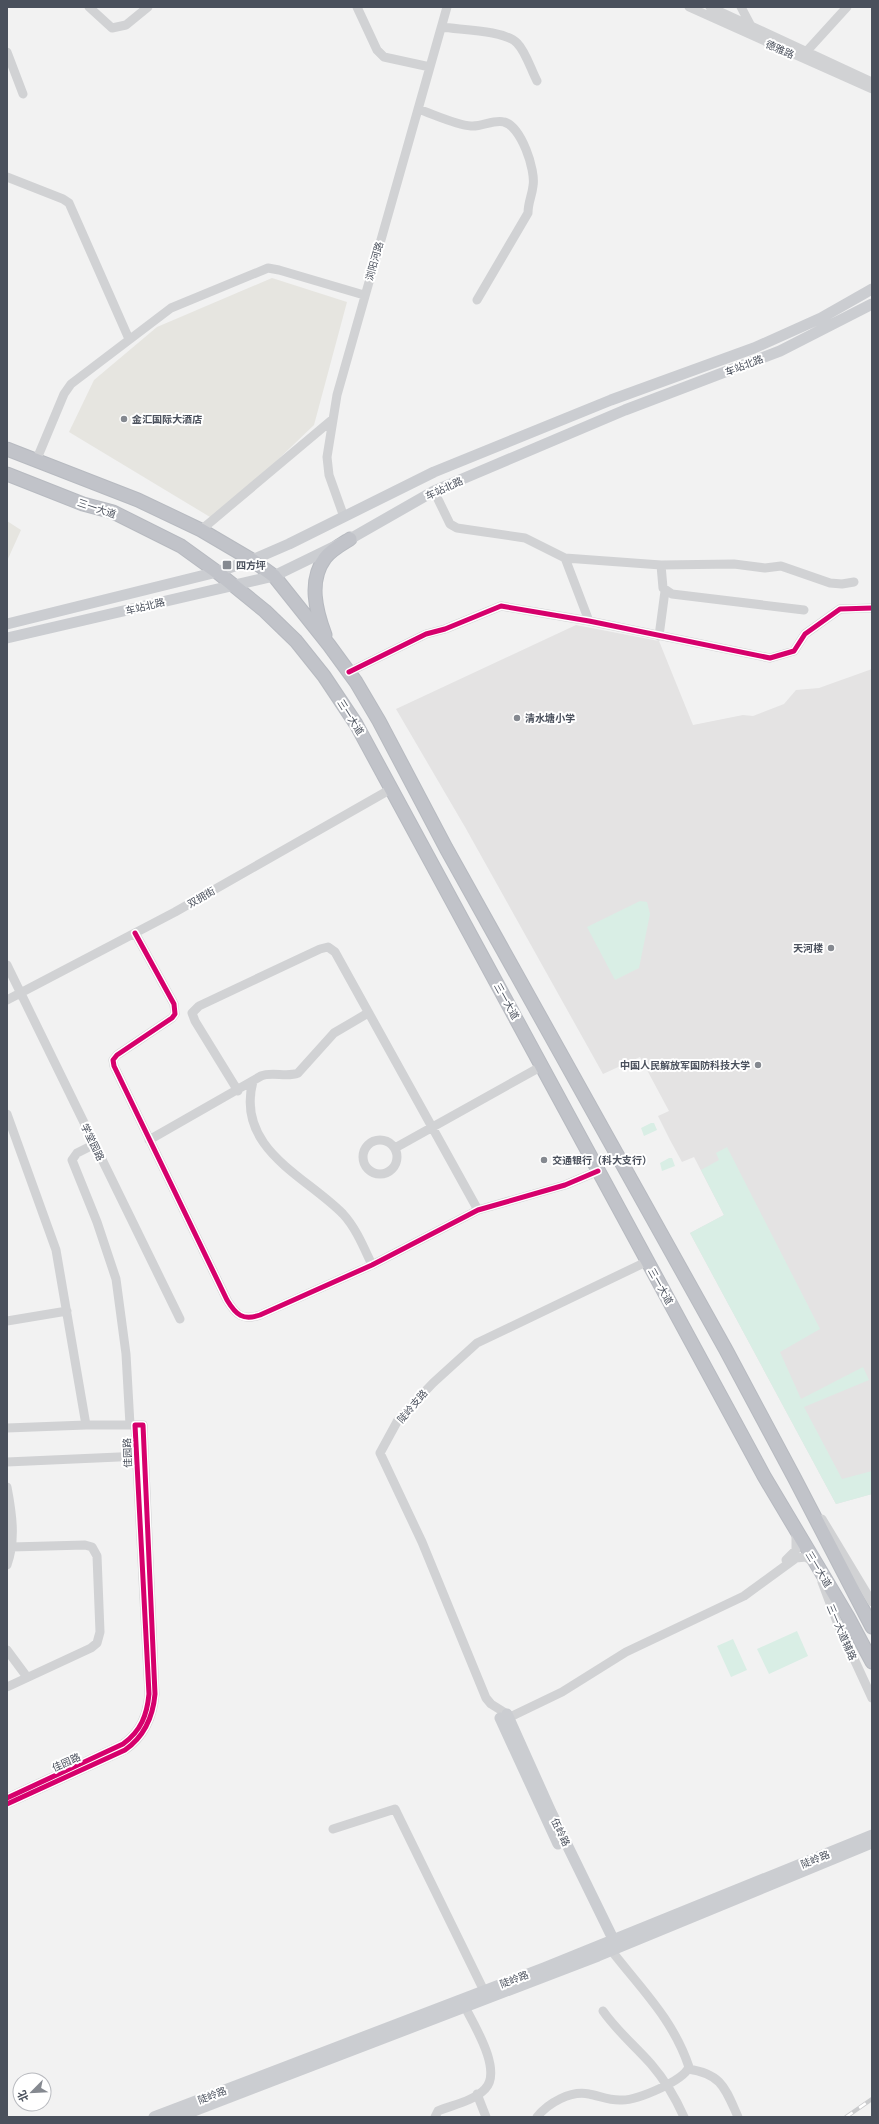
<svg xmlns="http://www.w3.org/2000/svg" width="879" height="2124" font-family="'DM Sans','Noto Sans SC',sans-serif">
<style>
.commercial{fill:#e6e5e0}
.education{fill:#e4e3e3}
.green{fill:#d9eee5}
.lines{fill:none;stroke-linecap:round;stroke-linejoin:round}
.highway-casing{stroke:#b7bac0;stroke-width:15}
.minor{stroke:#d1d2d4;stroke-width:9}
.major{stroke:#cbcdd1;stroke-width:11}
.highway{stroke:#c1c3c9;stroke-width:13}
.rail-casing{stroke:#cacbcd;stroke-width:4}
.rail{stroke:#fff;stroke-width:2.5;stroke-dasharray:8;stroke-linecap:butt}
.cycleway-casing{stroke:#fff;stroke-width:8}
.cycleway{stroke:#d6006c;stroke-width:5}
.poi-dot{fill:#858990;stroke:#fff;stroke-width:1.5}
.labels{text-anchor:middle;stroke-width:4;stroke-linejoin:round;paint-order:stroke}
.street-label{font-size:10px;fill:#4a505c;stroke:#fff}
.poi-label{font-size:10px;font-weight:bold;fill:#4a505c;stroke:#fff;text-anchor:start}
</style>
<rect width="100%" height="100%" fill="#f2f2f2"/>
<!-- commercial -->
<path class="commercial" d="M272,278L347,302L314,425L215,520L69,432L94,380L157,327Z
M7,521L21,530L7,561Z"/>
<!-- education -->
<path class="education" d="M576,625L659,641L693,725L743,715L753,716L784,704L796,690L819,688L872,669V1494L836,1504L690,1233L724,1215L694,1157L682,1162L670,1140L658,1116L669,1111L640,1057L603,1074L465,827L396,709Z"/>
<!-- green -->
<path class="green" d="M640,901L647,902L650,914L639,968L615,980L587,927Z
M651,1123H654L657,1130L644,1136L641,1128Z
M727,1147L820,1329L780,1352L801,1399L863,1367L869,1380L804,1407L842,1479L872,1471V1494L836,1504L690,1233L724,1215L701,1170L719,1160L716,1153Z
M669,1158H672L675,1166L662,1171L660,1163Z
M797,1631L808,1656L769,1674L757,1649Z
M733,1639L747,1670L731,1677L717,1646Z"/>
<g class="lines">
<defs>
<path id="highway" d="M7,449L138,500L201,530L252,560L274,576L329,645L356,682L379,721L446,848L726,1350L795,1479L872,1627
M7,474L83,504L113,512L181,546L217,572L265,611L296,641L324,676L356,724L764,1476L848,1617L872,1662
M325,635C316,611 308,581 325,558C331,550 342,544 350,539"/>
</defs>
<!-- highway casing -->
<use href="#highway" class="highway-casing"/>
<!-- minor -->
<path class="minor" d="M89,7L112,28L126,25L148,7
M357,7L377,50L384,57L430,67
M689,7L872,89
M710,7L872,82
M741,7L751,26
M442,27C461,30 504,30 517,43C526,52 531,70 537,81
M7,52L23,94
M806,52L847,7
M418,109C433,114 456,125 471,126C482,127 494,119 504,122C521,126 536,170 533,186C532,196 528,202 528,213L477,300
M7,177L63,199L69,203L129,339
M36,461L64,394L71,384L171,308L268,268L279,270L364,295
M434,491L450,524L457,528L525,538L565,558L661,565L663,588L672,594L804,610
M344,517L329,475L327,457L337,395L447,7
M201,530L333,419
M565,558L589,621
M661,565L734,564L765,568L781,566L830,583L842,584L854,582
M659,636L665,591
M349,672L426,634L445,629L501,606L589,621L770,658L794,651L805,634L840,609L872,608
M135,933L174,1004L175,1014L172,1018L117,1055L113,1060L114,1066L227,1300C236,1315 243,1321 260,1315L372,1265L478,1210L565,1185L598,1171
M7,965L180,1319
M7,1000L175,912L391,789
M253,1081C235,1149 306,1176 343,1214C356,1228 364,1248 372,1265
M238,1091L195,1021L192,1013L199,1006L320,949L328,947L335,952L478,1210
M7,1114L56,1250L86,1425
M149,1140L261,1076C273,1071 286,1078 298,1073L334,1033L368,1013
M363 1157a17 17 0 1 1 34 0a17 17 0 1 1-34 0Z
M95,1144L77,1153L72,1160L97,1222L116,1279L126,1354L130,1425
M395,1148L542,1066
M7,1321L67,1311
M7,1428L86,1425H135
M7,1462L141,1456
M7,1487C12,1513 16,1540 7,1565
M822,1519L872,1602
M786,1560L796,1550V1533
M822,1582L837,1622L872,1698
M7,1650L27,1677
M7,1687L91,1648L97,1643L100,1632L97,1556L92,1547L85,1545L11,1547
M507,1714L491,1704L486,1698L422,1542L380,1453L398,1420L433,1383L477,1343L648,1261
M504,1720L562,1692L626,1652L744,1596L796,1558L806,1557L814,1563
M7,1798L123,1744C141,1731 147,1715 149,1694L135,1425H143L155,1694C153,1717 145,1736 125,1750L7,1804
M333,1829L395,1809L487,1997
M603,2011C617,2031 635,2046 651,2064C664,2079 676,2099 684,2117
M688,2069C722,2074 725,2088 738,2117
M477,2094L486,2117
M435,2117L438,2111C452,2105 474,2101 485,2089C503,2071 474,2025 465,2007
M537,2117C548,2103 571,2090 589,2094C600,2096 610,2101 622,2100C638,2100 683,2081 689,2067C673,2019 641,1989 611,1950"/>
<!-- major -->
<path class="major" d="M7,624L217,572L252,560L289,544L434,472L611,400L754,348L821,318L872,289
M7,638L274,576L350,539L434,491L625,410L780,351L872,304
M507,1714L551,1812L617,1947
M500,1718L558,1844
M154,2117L544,1968L872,1835
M178,2117L598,1956L872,1843"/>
<!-- highway -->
<use href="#highway" class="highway"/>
<defs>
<path id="rail" d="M846,2117L872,2099"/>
</defs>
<!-- rail casing -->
<use href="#rail" class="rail-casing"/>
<!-- rail -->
<use href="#rail" class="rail"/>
<defs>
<path id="cycleway" d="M349,672L426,634L445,629L501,606L589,621L770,658L794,651L805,634L840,609L872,608
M135,933L174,1004L175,1014L172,1018L117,1055L113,1060L114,1066L227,1300C236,1315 243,1321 260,1315L372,1265L478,1210L565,1185L598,1171
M7,1798L123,1744C141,1731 147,1715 149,1694L135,1425H143L155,1694C153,1717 145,1736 125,1750L7,1804"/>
</defs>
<!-- cycleway casing -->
<use href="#cycleway" class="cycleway-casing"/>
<!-- cycleway -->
<use href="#cycleway" class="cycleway"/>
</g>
<!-- markers -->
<g class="poi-dot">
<circle cx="124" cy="419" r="4"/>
<rect x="222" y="560" width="10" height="10" rx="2"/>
<circle cx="517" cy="718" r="4"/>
<circle cx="831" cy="948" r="4"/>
<circle cx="758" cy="1065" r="4"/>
<circle cx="544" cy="1160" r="4"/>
</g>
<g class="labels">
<!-- street labels -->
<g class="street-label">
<text transform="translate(780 49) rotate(23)" y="4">德雅路</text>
<text transform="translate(374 261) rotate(-74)" y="4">浏阳河路</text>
<text transform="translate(744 365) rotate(-21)" y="4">车站北路</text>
<text transform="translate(444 488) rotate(-25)" y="4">车站北路</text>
<text transform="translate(97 508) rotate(18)" y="4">三一大道</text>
<text transform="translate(145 606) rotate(-14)" y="4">车站北路</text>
<text transform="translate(351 717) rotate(58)" y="4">三一大道</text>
<text transform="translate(201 897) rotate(-30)" y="4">双拥街</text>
<text transform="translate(507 1001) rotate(61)" y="4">三一大道</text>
<text transform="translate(93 1142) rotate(64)" y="4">学堂园路</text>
<text transform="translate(661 1286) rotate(61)" y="4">三一大道</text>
<text transform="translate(412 1406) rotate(-49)" y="4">陡岭支路</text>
<text transform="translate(127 1453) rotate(-92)" y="4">佳园路</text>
<text transform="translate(819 1569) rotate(59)" y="4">三一大道</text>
<text transform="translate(842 1632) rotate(67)" y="4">三一大道辅路</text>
<text transform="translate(66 1762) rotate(-24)" y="4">佳园路</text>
<text transform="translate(561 1832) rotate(64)" y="4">伍岭路</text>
<text transform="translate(815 1859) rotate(-22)" y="4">陡岭路</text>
<text transform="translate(514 1979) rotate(-21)" y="4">陡岭路</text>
<text transform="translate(212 2095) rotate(-21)" y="4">陡岭路</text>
</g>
<!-- poi labels -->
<g class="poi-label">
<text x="132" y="423">金汇国际大酒店</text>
<text x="236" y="569">四方坪</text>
<text x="525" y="722">清水塘小学</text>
<text x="823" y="952" text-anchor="end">天河楼</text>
<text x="750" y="1069" text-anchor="end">中国人民解放军国防科技大学</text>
<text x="552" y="1164">交通银行（科大支行）</text>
</g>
</g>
<!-- border -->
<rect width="879" height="2124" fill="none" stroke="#4a505c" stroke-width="16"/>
<!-- north arrow -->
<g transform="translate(32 2092) rotate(246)"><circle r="19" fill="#ffffff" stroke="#b7b9be"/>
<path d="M0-3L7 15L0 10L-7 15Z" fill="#858990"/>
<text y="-6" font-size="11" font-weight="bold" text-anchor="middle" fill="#4a505c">北</text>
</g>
</svg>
